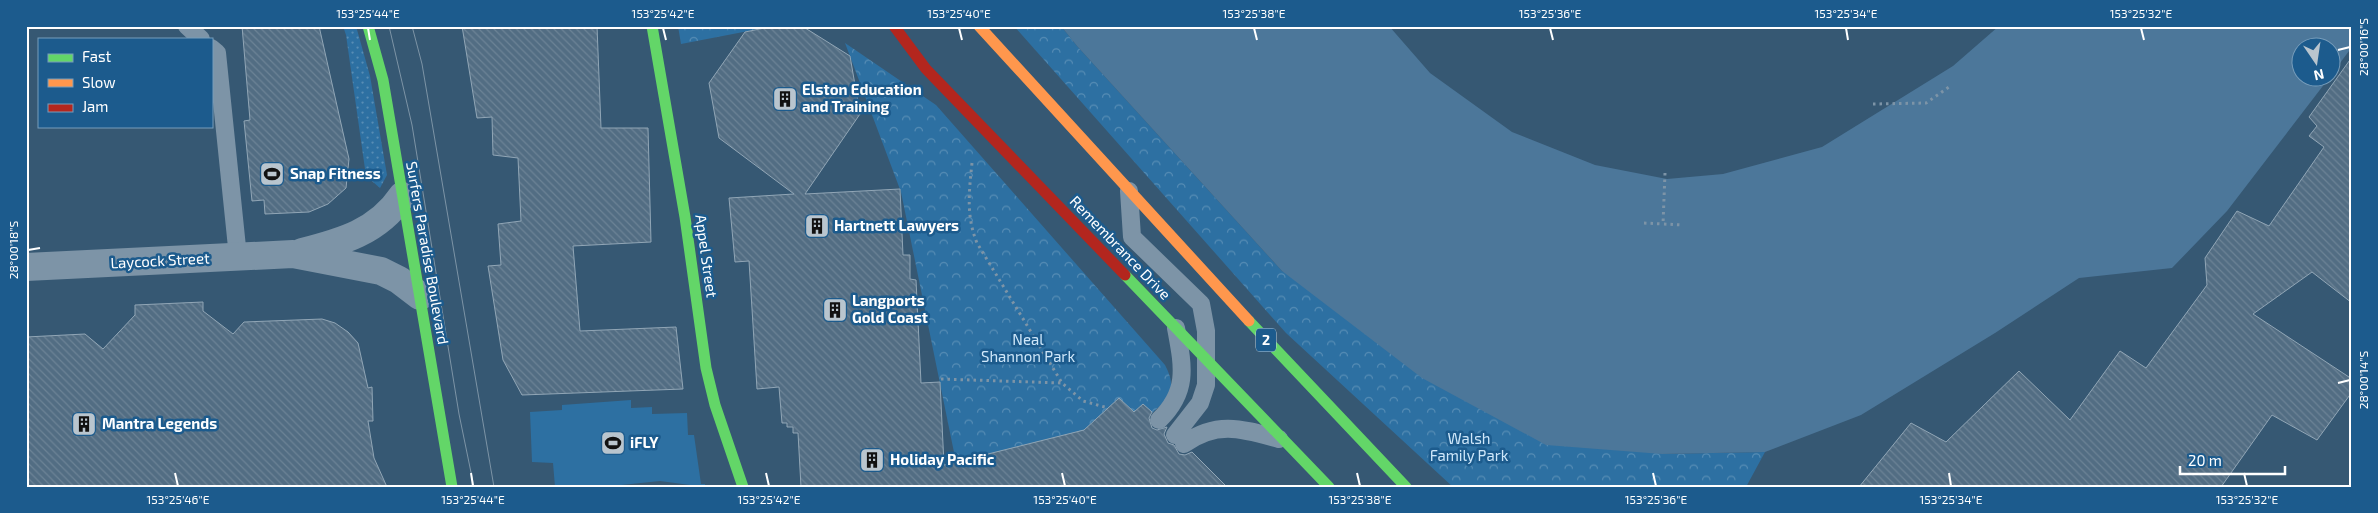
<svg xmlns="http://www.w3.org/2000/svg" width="2378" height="513" font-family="'Exo 2',sans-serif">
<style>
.park{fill:url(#park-crowns)}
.garden{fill:url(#garden-dots)}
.pitch{fill:#2d70a2}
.water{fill:#4c779a}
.building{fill:url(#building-back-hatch);stroke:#91a6b6}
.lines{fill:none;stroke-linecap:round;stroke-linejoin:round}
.path{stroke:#7d94a7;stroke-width:3;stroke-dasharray:2.5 4;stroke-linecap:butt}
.lane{stroke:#7d94a7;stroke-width:18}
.street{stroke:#7d94a7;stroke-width:28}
.fast{stroke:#63d668;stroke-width:11}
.slow{stroke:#ff974d;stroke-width:11}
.jam{stroke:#b3261e;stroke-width:11}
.tram{stroke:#7d94a6;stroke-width:1}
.ticks{fill:none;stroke:#fff;stroke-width:2}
.labels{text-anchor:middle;stroke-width:5;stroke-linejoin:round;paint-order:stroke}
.shield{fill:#1c5b8d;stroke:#bbcedd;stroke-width:1}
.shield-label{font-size:14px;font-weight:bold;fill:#fff}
.poi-label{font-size:15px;font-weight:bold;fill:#fff;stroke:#1c5b8d;text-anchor:start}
.street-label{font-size:15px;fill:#fff;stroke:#1c5b8d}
.park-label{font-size:15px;fill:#cee7fa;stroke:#1c5b8d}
.neatline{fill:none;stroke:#fff;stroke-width:2}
.ticks-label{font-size:12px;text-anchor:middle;fill:#fff}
</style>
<defs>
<pattern id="park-crowns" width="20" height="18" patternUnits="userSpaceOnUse" patternTransform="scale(1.25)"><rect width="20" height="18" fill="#2d70a2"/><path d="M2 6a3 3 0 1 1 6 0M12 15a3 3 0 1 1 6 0" fill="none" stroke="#578db5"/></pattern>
<pattern id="garden-dots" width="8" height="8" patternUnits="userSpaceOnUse" patternTransform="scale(1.25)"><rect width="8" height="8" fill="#2d70a2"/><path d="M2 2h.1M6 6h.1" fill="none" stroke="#578db5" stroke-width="1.8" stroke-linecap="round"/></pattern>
<pattern id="building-back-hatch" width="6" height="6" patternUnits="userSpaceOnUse" patternTransform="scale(1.25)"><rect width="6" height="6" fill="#526d83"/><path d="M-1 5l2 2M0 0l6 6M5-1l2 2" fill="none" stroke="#6c8396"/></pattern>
</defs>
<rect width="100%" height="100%" fill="#365873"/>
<!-- park -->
<path class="park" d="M678,26H774L681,44Z
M1014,26H1061L1077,46L1282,271L1662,454L1765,452L1746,487H1453L1286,333Z
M845,43L936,105L1165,365C1177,388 1171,397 1152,413L1143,404L1134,412L1119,398L1104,412L1120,427L956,462L901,192Z"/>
<!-- garden -->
<path class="garden" d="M343,26H356L370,76L387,175L380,188L366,176L346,35Z"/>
<!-- pitch -->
<path class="pitch" d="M631,400V408L652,407V414L687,413L688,435H694L701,484H705V487L660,481L602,487H555L553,463L532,462L530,412L562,410V405Z"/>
<!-- water -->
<path class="water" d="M1061,26H1389L1430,73L1512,132L1595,165L1667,179L1723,174L1822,147L1953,66L1999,26H2352V47L2331,75L2330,48H2300V78H2329L2227,211L2172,268L2079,278L1995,333L1861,415L1765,452L1662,454L1546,445L1422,378L1282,271L1077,46Z"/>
<!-- building -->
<path class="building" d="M242,26H319L349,159L346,188L328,204L309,212L265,214L264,200L252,201L244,121L250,120Z
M462,26H597L601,128H648L651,242L573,246L580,331L676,327L683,389L522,395L503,360L488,266L501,265L498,224L521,221L518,158L493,155L492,117L477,118Z
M774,26H802L850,56L860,114L805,194L900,189L903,255H910V279L916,280L921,383L940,382L944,465L1084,430L1119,398L1134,412L1143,404L1152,412L1149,418L1152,428L1157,430L1167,427L1164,434L1168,443L1174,445L1179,454L1185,455L1192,452L1227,487H801L798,433H793V427H787V423H782L779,387L757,389L749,261L735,262L729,198L794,194L719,138L709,83L745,32Z
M2352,57V303L2312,272L2253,314L2352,379V392L2317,440L2272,415L2221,487H1859L1911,423L1946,442L2019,371L2070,420L2120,351L2146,368L2207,285L2205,258L2237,211L2269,226L2324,147L2309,136L2317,126L2309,117Z
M203,302V311L233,334L244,322L322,319L335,323L348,332L358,343L368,388L372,387L373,421H368L374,458L387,487H26V337L85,334L103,349L135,315V305Z"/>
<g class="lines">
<!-- path -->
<path class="path" d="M1873,104L1926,103L1949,87
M972,163C969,192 966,216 977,243L1062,383L1083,401L1108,408
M1665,173L1663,224L1683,225
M1644,223L1663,224
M941,379L1062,383"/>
<!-- lane -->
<path class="lane" d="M187,26L201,39
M211,48L217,53L238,257
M1129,191L1132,237L1201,304L1206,331V385L1200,403L1175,435
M1159,420C1189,391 1183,366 1176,328
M1184,444C1217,420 1243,429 1279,439"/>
<!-- street -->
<path class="street" d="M302,252C341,242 378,232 402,196
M26,267L293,254L381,271L399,280L420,296"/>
<!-- fast -->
<path class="fast" d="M368,26L383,80L452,487
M652,26L685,217L706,368L715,405L743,487
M1125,275L1329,487
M1249,321L1406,487"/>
<!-- slow -->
<path class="slow" d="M979,26L1249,321"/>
<!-- jam -->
<path class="jam" d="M894,26L926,69L1125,275"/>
<!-- tram -->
<path class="tram" d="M389,26L412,125L459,414L474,487
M412,26L422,64L494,487"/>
</g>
<!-- ticks -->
<path class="ticks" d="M368,28L370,40M663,28L666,40M959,28L962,40M1254,28L1257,40M1550,28L1553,40M1846,28L1848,40M2141,28L2144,40M2338,50L2350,47M28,250L40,248M2338,383L2350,380M175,473L178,486M471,473L473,486M766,473L769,486M1062,473L1065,486M1357,473L1360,486M1653,473L1656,486M1949,473L1951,486M2244,473L2247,486"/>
<!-- icons -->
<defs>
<symbol id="building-square" viewBox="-11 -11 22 22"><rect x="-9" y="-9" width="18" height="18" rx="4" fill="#b9c5ce" stroke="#1c5b8d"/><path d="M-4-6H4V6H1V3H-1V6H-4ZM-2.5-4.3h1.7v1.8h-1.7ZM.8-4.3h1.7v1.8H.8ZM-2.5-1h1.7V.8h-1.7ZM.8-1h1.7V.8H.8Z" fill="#111"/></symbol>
<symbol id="stadium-square" viewBox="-11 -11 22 22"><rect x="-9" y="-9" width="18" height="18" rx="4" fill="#b9c5ce" stroke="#1c5b8d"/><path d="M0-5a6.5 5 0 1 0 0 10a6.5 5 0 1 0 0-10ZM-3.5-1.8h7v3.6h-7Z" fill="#111"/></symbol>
</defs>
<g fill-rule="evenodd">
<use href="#building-square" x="771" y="85" width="28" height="28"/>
<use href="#stadium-square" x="258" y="160" width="28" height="28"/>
<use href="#building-square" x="803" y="212" width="28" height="28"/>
<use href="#building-square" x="821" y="296" width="28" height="28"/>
<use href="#building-square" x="70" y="410" width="28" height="28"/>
<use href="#stadium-square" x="599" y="429" width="28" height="28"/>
<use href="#building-square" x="858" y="446" width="28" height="28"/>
</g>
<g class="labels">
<!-- shield labels -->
<rect class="shield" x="1256" y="328.5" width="20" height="23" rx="4"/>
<g class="shield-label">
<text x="1266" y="345">2</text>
</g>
<!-- poi labels -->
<g class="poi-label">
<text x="802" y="95">Elston Education<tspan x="802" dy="17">and Training</tspan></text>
<text x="290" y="179">Snap Fitness</text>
<text x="834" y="231">Hartnett Lawyers</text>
<text x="852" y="306">Langports<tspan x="852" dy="17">Gold Coast</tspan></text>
<text x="102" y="429">Mantra Legends</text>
<text x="630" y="448">iFLY</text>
<text x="890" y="465">Holiday Pacific</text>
</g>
<!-- street labels -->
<g class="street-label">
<text transform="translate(1120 248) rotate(46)" y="5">Remembrance Drive</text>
<text transform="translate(427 253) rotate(80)" y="5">Surfers Paradise Boulevard</text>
<text transform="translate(706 256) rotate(82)" y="5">Appel Street</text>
<text transform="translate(160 261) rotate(-3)" y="5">Laycock Street</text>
</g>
<!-- park labels -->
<g class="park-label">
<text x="1028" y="345">Neal<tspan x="1028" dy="17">Shannon Park</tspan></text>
<text x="1469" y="444">Walsh<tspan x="1469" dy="17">Family Park</tspan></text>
</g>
</g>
<!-- border -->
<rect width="2378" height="513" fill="none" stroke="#1c5b8d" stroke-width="55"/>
<!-- legend -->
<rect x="38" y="38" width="175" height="90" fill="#1c5b8d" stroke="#779dbb"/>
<rect x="48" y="54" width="25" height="8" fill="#63d668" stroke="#779dbb"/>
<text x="82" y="62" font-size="15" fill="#ffffff">Fast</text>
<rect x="48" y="79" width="25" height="8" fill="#ff974d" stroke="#779dbb"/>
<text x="82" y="88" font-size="15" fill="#ffffff">Slow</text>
<rect x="48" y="104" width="25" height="8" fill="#b3261e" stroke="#779dbb"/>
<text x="82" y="112" font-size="15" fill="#ffffff">Jam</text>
<!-- north arrow -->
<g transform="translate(2316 62) rotate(167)"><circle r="24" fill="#1c5b8d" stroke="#779dbb"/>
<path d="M0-4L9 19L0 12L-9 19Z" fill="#b9c5ce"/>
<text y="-8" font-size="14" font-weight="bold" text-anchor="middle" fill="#ffffff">N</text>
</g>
<!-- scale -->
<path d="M2180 466v8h105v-8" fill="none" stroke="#ffffff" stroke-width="2.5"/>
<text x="2188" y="466" font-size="15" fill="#ffffff" stroke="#1c5b8d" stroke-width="4" paint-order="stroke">20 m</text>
<rect x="28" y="28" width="2322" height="458" class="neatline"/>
<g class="ticks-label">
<text x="368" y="18">153°25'44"E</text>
<text x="663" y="18">153°25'42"E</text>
<text x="959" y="18">153°25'40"E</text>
<text x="1254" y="18">153°25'38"E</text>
<text x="1550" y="18">153°25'36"E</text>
<text x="1846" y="18">153°25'34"E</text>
<text x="2141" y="18">153°25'32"E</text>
<text transform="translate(2364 47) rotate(-90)" y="4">28°00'16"S</text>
<text transform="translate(14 250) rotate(-90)" y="4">28°00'18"S</text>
<text transform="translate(2364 380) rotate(-90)" y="4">28°00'14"S</text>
<text x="178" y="504">153°25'46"E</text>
<text x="473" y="504">153°25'44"E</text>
<text x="769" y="504">153°25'42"E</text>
<text x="1065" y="504">153°25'40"E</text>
<text x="1360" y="504">153°25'38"E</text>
<text x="1656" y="504">153°25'36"E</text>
<text x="1951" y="504">153°25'34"E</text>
<text x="2247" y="504">153°25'32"E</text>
</g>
</svg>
